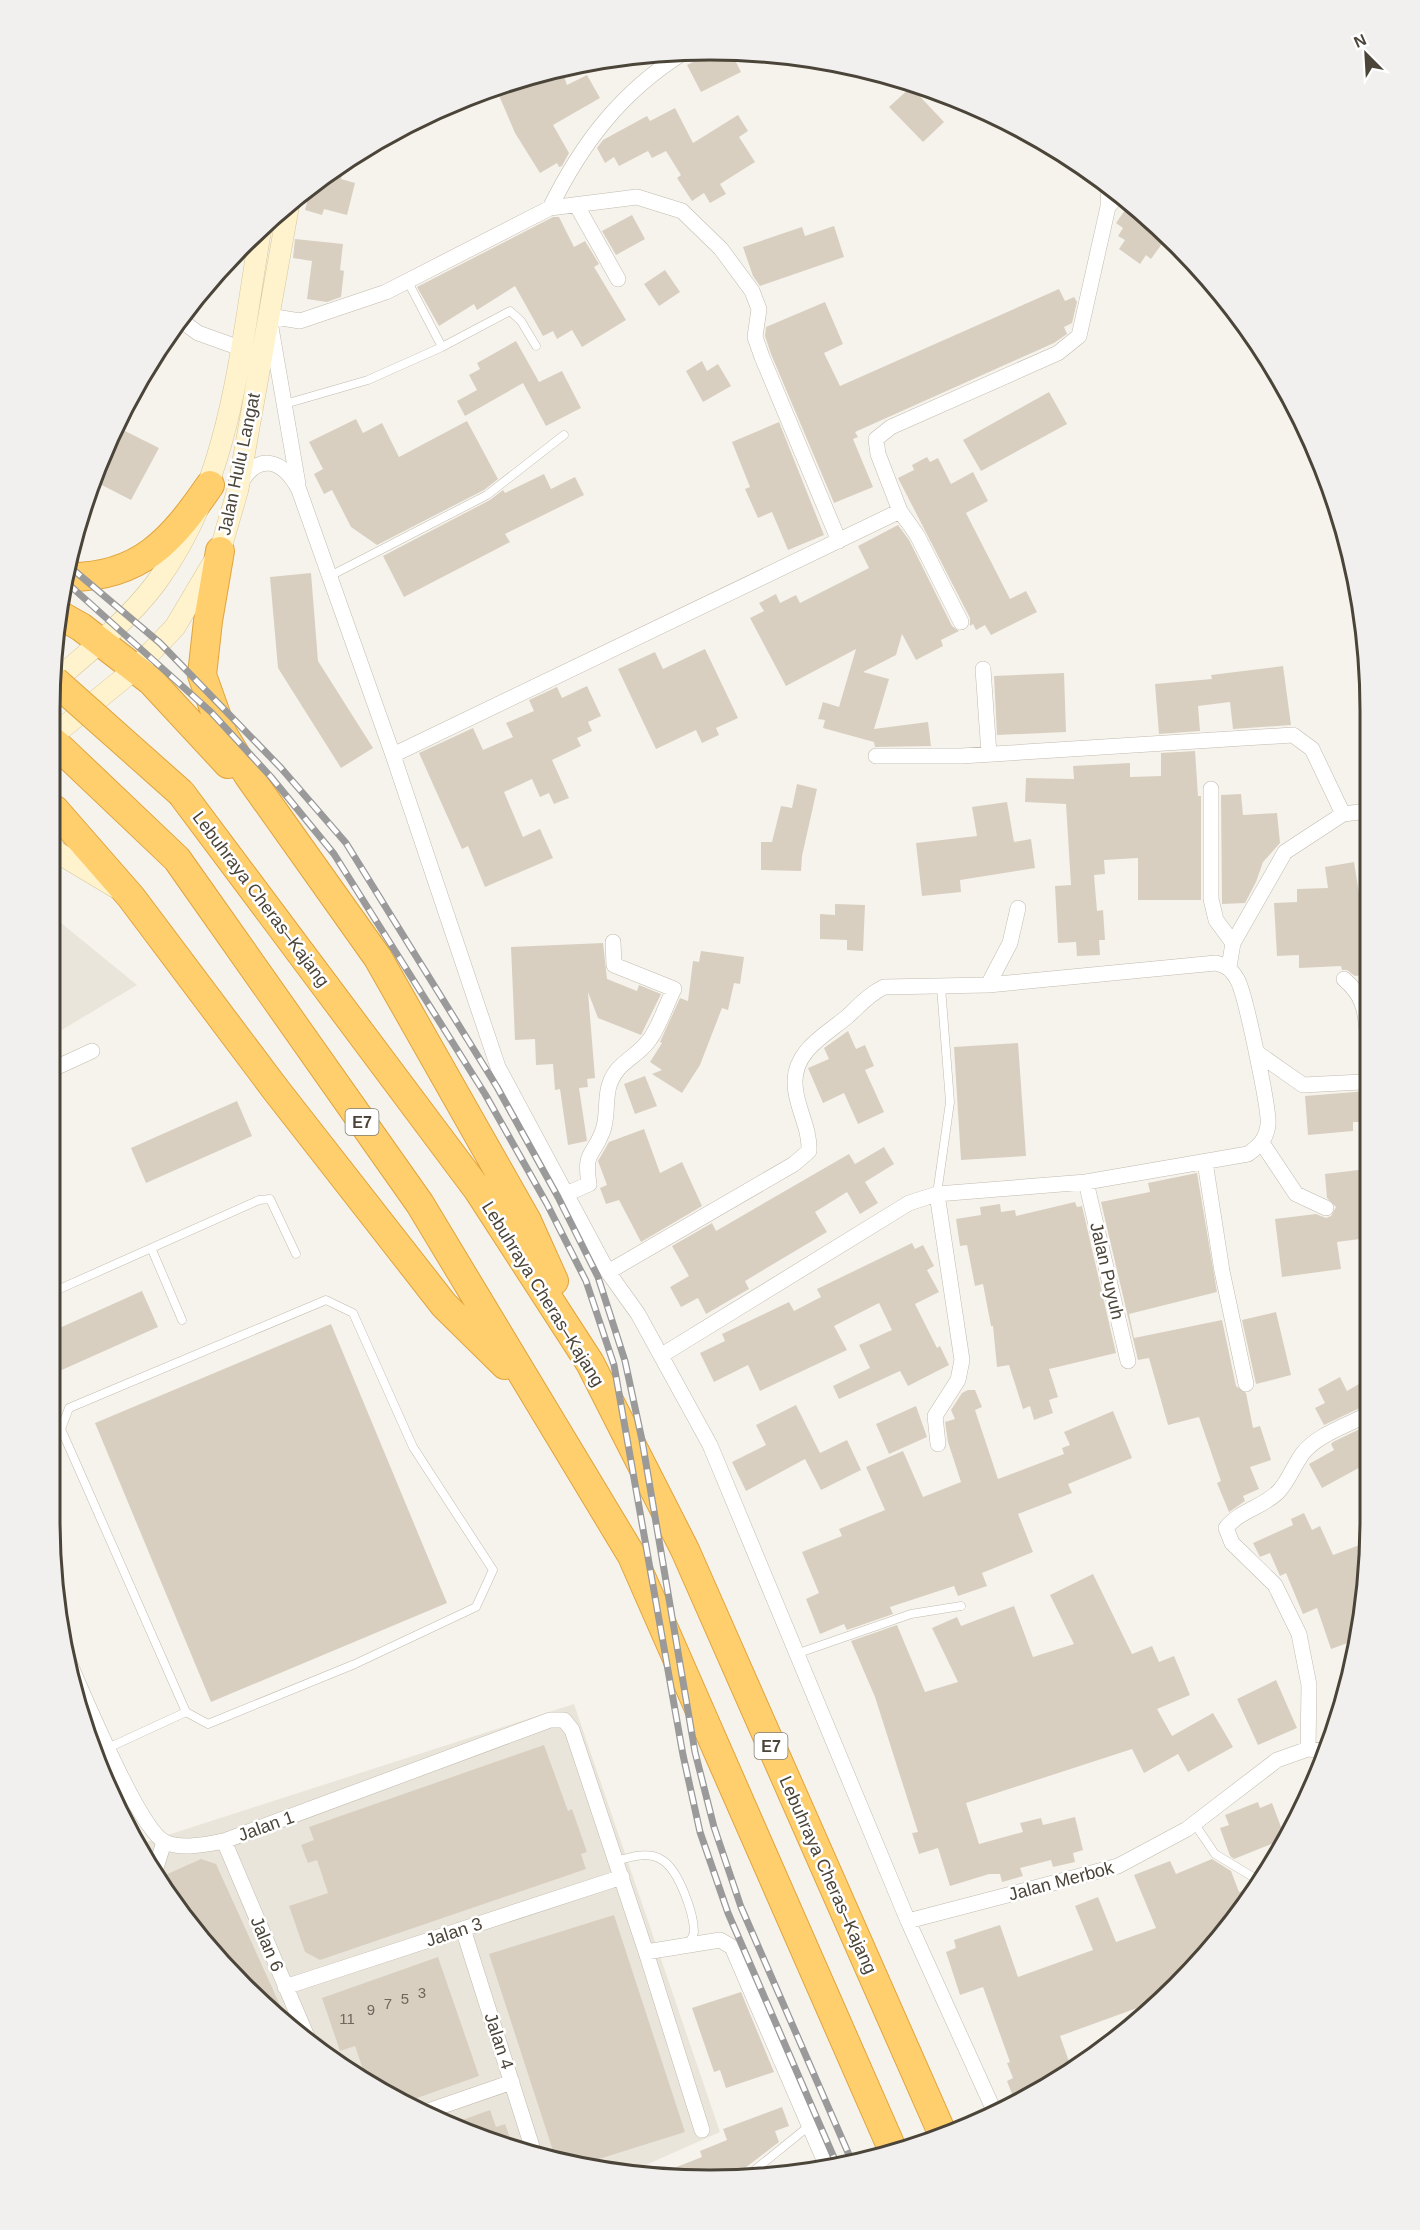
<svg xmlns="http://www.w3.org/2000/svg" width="1420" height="2230" font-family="Arial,sans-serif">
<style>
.residential{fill:#eae5da}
.building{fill:#d8cfc1}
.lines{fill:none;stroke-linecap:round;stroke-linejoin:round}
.lane-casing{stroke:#c2bbae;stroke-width:9}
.street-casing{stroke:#c2bbae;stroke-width:16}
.secondary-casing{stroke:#d6c79b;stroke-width:22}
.highway-casing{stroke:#e0a43c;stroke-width:30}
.lane{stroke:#fff;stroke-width:8}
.street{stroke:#fff;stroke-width:15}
.secondary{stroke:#fff3cd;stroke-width:21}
.highway{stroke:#ffcf6e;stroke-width:28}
.rail-casing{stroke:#9a9a9a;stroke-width:7}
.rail{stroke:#fff;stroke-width:4.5;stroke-dasharray:14;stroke-linecap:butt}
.highway-bridge-casing{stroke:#e0a43c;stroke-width:30;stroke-linecap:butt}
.highway-bridge{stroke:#ffcf6e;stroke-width:28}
.labels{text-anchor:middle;stroke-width:5;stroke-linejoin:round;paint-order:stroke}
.number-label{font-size:15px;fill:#6e675b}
.shield{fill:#fff;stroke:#817c74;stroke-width:1.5}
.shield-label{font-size:16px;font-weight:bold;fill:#4b4439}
.street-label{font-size:18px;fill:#4b4439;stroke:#fff}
.rim{fill:none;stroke:#4b4439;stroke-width:3}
</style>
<rect width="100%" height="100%" fill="#f6f3ec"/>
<!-- residential -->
<path class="residential" d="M55,918L137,985L55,1034Z
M574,1704L720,2132L630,2172L497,2145L380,2092L308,2044L214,1956L161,1887L140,1844Z"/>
<!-- building -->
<path class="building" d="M713,52H731L741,72L701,92L687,65Z
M562,70L567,85L587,75L600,98L553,125L569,153L562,166L559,167L557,163L540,173L515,133L495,86Z
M911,87L944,122L923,142L889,107Z
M675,108L693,143L738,115L748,131L739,137L755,162L720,184L726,194L710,203L704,193L692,201L677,178L681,175L666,151L652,158L648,151L619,166L614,157L605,163L597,148L603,140L647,116L650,121Z
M345,163L341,179L355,183L347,215L324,209L322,215L305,210L311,187Z
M1130,203L1161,232L1158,237L1164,241L1151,259L1146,255L1140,264L1119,249L1125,240L1118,236L1123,228L1116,223Z
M632,215L645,239L616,255L602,231Z
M553,217H559L574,247L585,241L599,264L594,267L626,320L582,347L572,330L557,339L553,331L543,336L515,286L477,310L474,304L439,326L417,287Z
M834,226L844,257L760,286L753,276L743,247L802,227L805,236Z
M295,239L343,244L340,270L344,271L341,297L327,302L307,299L312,261L293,258Z
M665,270L680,292L659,306L644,284Z
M1059,289L1065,301L1074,297L1077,302L1072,323L1064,327L1067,334L1054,343L855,432L858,437L853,439L873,487L834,503L771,354L765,336L766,327L825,302L843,344L824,353L840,386Z
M516,341L539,382L562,371L581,408L546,426L523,383L465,416L457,401L477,390L469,375L480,369L477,363Z
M702,361L707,371L718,364L731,386L703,402L686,371Z
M1049,392L1067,424L981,471L963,440Z
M356,419L363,433L382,423L399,457L467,421L498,479L484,490L377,545L351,527L332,490L324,494L314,474L323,469L309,442Z
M779,422L824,535L788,550L772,512L758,518L745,489L750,487L732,442Z
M117,427L159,448L131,500L94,481L100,457Z
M927,457L930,462L938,458L951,484L973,472L988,501L966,513L1010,599L1026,591L1037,612L991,635L985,625L976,630L973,624L970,626V618L898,478L914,470L912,465Z
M544,474L551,489L575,477L584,495L505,534L510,542L404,597L383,556L490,500L503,490L505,493Z
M898,525L909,540L952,626L959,631L941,640L943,646L916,660L902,634L896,655L863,672L889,679L874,729L928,722L931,746L875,747L874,742L823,728L825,720L818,719L823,702L839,707L856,649L786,686L750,618L764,611L759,603L776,594L780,603L796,595L800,603L869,568L858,546Z
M311,573L318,661L373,748L341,768L278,668L270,577Z
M705,649L738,718L716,728L719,735L702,743L696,730L656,749L618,669L655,652L663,669Z
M1283,666L1291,725L1233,729L1230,702L1198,706L1200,731L1159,734L1155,684L1212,679L1211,675Z
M1064,673L1066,732L997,735L994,676Z
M587,686L601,716L588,722L592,731L577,738L581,746L552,760L569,798L554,804L549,793L540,797L532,779L504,792L523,837L540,829L553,858L485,887L468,846L462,849L419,753L473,728L483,750L513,737L506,723L534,711L529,700L557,687L562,698Z
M1195,751L1198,796H1201V900H1138V858L1104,860L1105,874L1094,875L1097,911L1103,910L1105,940H1099L1100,955L1077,956L1076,942L1058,943L1055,886L1071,885L1066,804L1025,802L1026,778L1074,779L1073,766L1130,763V777L1161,776V753Z
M797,784L817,789L802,856L801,871L761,870V842H772L781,806L792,808Z
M1241,794L1243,815L1277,813L1280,843L1263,862L1256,882L1245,903L1222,904L1221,795Z
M1007,802L1014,842L1031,839L1035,868L960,880L961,892L922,896L916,843L977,836L972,807Z
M1354,862L1368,951V974L1355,976L1347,970H1342L1341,966L1299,968V955L1277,956L1274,903L1297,902V889L1328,888L1325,867Z
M835,904L865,905L863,951L847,950V940L820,939V914L835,915Z
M603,943L607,979L637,991L639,985L661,994L641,1035L598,1018L588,992L595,1078L587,1079L588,1087L579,1088L587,1141L568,1145L560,1089L555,1090L553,1064L536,1065L535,1039L515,1040L511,947Z
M701,951L744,957L740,984L734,983L728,1010L722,1008L700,1065L682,1093L652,1074L662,1070L650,1062L662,1043L660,1042L680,998L688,1001L693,961L699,962Z
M848,1031L856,1049L865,1045L874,1066L865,1070L884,1112L858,1124L844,1093L823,1103L808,1068L829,1059L824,1048Z
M1018,1043L1026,1156L961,1160L954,1047Z
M645,1076L657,1106L635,1114L624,1084Z
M1367,1091V1122H1353V1131L1308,1135L1305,1096Z
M237,1101L252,1136L146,1183L131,1148Z
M644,1129L660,1173L682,1162L702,1206L641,1242L619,1200L606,1204L600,1188L607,1185L598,1161L609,1142Z
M884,1147L894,1164L865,1182L878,1203L860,1214L847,1192L815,1212L827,1232L745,1281L749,1289L706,1314L698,1298L681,1307L670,1287L689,1276L672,1246L712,1223L716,1231L849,1154L855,1164Z
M1367,1169V1238L1337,1242L1341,1269L1282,1277L1275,1219L1316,1214L1326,1218L1331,1216L1336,1207L1327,1198L1325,1174Z
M1197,1173L1217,1292L1129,1314L1134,1338L1222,1320L1236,1386L1246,1393L1253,1428L1260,1426L1271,1460L1250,1467L1259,1489L1243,1496L1245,1501L1229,1512L1217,1483L1221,1481L1199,1417L1168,1425L1149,1358L1138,1360L1101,1202L1150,1192L1148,1183Z
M1075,1202L1077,1207L1082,1206L1116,1353L1049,1369L1058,1397L1049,1400L1053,1413L1034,1420L1030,1406L1023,1409L1009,1365L997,1367L993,1326H991L983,1284L975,1286L967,1245L960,1246L956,1219L981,1215L980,1207L1000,1204L1001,1212L1015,1210L1016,1216Z
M912,1243L915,1249L923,1245L934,1266L927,1270L939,1292L915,1304L937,1348L940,1346L949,1365L908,1386L900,1371L839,1399L833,1386L870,1368L859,1345L892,1330L879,1303L834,1326L847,1350L760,1391L748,1365L714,1382L700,1353L725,1341L722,1334L789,1302L794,1311L821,1297L817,1289Z
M142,1291L158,1327L55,1373V1330Z
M1276,1312L1291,1375L1256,1384L1242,1320Z
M331,1324L447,1603L211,1702L95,1423Z
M1340,1377L1347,1391L1359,1384L1361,1388L1366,1385V1405L1324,1425L1315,1408L1325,1403L1318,1389Z
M968,1390H975L982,1407L975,1410L998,1479L1064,1454L1062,1448L1070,1445L1064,1432L1113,1411L1132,1458L1068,1484L1072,1493L1018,1514L1033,1552L982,1573L987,1586L958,1596L954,1586L890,1607L893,1614L847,1630L844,1624L820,1634L806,1599L819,1593L802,1552L842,1536L839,1529L885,1510L866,1467L903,1451L923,1497L961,1482L948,1442L945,1422L955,1419L951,1410L962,1393Z
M796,1405L820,1453L847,1440L861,1470L821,1490L805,1459L746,1491L732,1462L766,1445L756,1425Z
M916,1406L927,1437L889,1454L876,1424Z
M1366,1426V1464L1322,1488L1309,1464L1334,1450L1331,1444L1333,1442Z
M1304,1513L1312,1530L1320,1526L1333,1555L1365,1543V1606L1356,1640L1331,1649L1317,1608L1303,1614L1286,1573L1280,1576L1270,1553L1260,1557L1253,1543L1293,1525L1291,1519Z
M1093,1574L1132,1654L1152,1646L1159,1662L1174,1656L1190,1695L1157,1709L1172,1736L1213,1713L1233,1747L1188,1772L1178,1754L1144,1773L1132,1749L966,1803L979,1844L1023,1832L1020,1823L1041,1818L1043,1825L1075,1817L1083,1850L1073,1853L1075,1862L1053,1867L1051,1860L1020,1868L1023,1876L1002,1882L1000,1874H989L950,1886L938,1848L919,1854L912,1833L918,1832L875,1697L851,1641L897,1625L925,1692L958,1682L932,1628L957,1617L961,1626L1014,1606L1033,1657L1074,1644L1050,1595Z
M1276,1680L1297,1728L1258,1745L1237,1699Z
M544,1745L568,1811L572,1809L587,1852L581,1854L586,1869L320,1960L305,1952L289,1906L328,1893L317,1860L308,1863L301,1845L314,1840L309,1827Z
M1258,1802L1260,1808L1272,1803L1284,1835L1281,1840L1234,1859L1230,1856L1220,1828L1229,1825L1225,1815Z
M201,1859L216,1864L290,2027L214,1956L161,1887L159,1882L163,1876Z
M1212,1859L1231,1871L1239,1892L1255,1886L1234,1922L1162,1999L1060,2036L1071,2067L1064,2069L1066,2075L1016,2104L1007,2081L1013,2078L1007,2063L1010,2062L983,1987L960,1995L946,1952L956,1948L954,1940L1000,1925L1018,1977L1093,1950L1075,1906L1098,1897L1116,1942L1156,1928L1134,1875L1170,1861L1176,1874Z
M614,1915L685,2132L586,2163L555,2157L489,1954Z
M438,1957L479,2076L403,2103L368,2084L355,2046L340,2051L322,1998Z
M741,1992L774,2072L726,2088L720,2070L714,2072L692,2008Z
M782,2107L789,2126L775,2131L779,2142L733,2177L667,2179L654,2176L702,2157L700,2151L727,2140L723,2129Z
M490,2110L496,2127L505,2124L514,2149L497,2145L451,2124Z"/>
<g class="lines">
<defs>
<path id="lane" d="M408,282L442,347
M285,404L368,380L442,347L510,311L521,321L536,346
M330,576L487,495L564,435
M937,1194L950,1102L941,987
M152,1250L182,1320
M55,1291L259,1200L270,1199L296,1254
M796,1654L911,1614L961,1606
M108,1748L186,1712L61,1429L69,1408L326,1300L353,1313L413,1447L493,1570L476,1607L355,1664L208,1724L186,1712
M1194,1823L1215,1854L1258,1880
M616,1861C630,1857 649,1851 662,1860C679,1870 694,1914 694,1932C693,1937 690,1941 688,1945
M746,2177L809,2126"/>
<path id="street" d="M577,206L618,279
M1108,207L1109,184
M550,208C582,143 621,92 683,53
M179,319L198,333L240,348
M298,484L269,316L300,321L386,292L550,208L637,197L682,211L721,249L752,291L759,309L755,337L762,357L839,541
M240,485C258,450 284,461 299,490L393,755L498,1067L608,1272L638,1314L710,1445L908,1921L996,2115
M900,511L917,535L961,622
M983,669L989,754
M393,755L900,511L878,454L876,439L891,427L1058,353L1079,336L1108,207L1120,193
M876,756H961L1293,735L1312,749L1343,814
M1211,789V899L1216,920L1233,943
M1229,967L1233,943L1285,852L1343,814L1368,811
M1344,979C1362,995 1365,1007 1367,1030
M988,985L1010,943L1018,908
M1256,1052L1303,1085L1362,1082L1367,1079
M55,1068L92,1051
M1262,1143L1296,1194L1326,1208
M1205,1162L1222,1271L1246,1384
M1086,1182L1128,1361
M566,1194L589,1184C584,1151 592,1158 602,1133C609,1117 604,1098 610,1083C617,1062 638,1057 650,1039C660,1025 666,1005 674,989L614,965L613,942
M937,1194L962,1360L958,1380L935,1416L938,1444
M608,1272L794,1164L809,1151C810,1126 795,1106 795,1083C794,1050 827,1034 848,1016C860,1005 869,994 884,987L988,985L1216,963C1227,966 1231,969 1237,979C1245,991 1270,1112 1268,1125C1266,1140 1259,1146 1248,1154L1086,1182L937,1194L909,1203L662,1355
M66,1655C80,1687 139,1830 165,1842C182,1850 206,1844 224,1841L550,1720H564L572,1730L646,1952L702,2130
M1308,1749L1309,1685L1299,1634L1275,1585L1232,1543L1226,1528C1240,1510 1262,1508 1278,1492C1288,1482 1294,1465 1303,1453C1317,1435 1346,1426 1366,1415
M224,1841L311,2046
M154,1874L164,1842
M908,1921L1118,1866L1187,1829L1277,1760L1308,1749L1326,1751
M463,1929L534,2153
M646,1952L720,1940L732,1947L828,2169
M285,1987L622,1877
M425,2112L512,2082"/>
<path id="secondary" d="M55,681C90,651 128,620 156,583C232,480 240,349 261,228
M55,734L135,669L175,627L220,551L238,489L289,203
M55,851L115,887"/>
<path id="highway" d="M220,551L208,621L202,675L223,734L248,775L378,958L527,1221L554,1281
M68,577C140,578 172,540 210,485
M58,614L81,627L151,681L228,764
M55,743L177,859L420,1204L632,1556L894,2153
M181,793L478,1190L590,1363L685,1550L943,2135
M55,810L131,897L276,1090L444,1305L505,1365"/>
</defs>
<!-- lane casing -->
<use href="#lane" class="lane-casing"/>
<!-- street casing -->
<use href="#street" class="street-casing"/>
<!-- secondary casing -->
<use href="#secondary" class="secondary-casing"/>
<!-- highway casing -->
<use href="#highway" class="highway-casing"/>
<!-- lane -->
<use href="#lane" class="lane"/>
<!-- street -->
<use href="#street" class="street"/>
<!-- secondary -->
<use href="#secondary" class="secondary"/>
<!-- highway -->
<use href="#highway" class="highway"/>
<defs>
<path id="rail" d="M70,567L160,643L281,768L346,843L497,1087L558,1197L598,1277L625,1361L642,1440L695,1752L714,1827L741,1907L853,2164
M66,582L211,712L271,777L334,854L485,1094L547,1204L586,1281L614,1365L683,1755L700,1832L728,1913L838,2167"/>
</defs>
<!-- rail casing -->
<use href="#rail" class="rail-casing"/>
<!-- rail -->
<use href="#rail" class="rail"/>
<defs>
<path id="highway-bridge" d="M55,681L181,793"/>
</defs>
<!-- highway-bridge casing -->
<use href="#highway-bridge" class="highway-bridge-casing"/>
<!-- highway-bridge -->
<use href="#highway-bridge" class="highway-bridge"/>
</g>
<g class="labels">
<!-- number labels -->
<g class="number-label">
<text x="422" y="1998">3</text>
<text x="405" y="2004">5</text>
<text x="388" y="2009">7</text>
<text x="371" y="2015">9</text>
<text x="347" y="2024">11</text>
</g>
<!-- shield labels -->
<g class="shield">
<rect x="345.5" y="1109" width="33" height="26" rx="4.5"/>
<rect x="754.5" y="1733" width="33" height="26" rx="4.5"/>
</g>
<g class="shield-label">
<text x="362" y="1128">E7</text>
<text x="771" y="1752">E7</text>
</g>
<!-- street labels -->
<g class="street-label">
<text transform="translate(239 464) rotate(-78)" y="6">Jalan Hulu Langat</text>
<text transform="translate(261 899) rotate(53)" y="6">Lebuhraya Cheras–Kajang</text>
<text transform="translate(1107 1271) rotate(77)" y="6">Jalan Puyuh</text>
<text transform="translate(543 1294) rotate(58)" y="6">Lebuhraya Cheras–Kajang</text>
<text transform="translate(266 1826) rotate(-20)" y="6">Jalan 1</text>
<text transform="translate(828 1875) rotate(66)" y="6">Lebuhraya Cheras–Kajang</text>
<text transform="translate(1061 1881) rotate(-15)" y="6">Jalan Merbok</text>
<text transform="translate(454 1932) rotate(-18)" y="6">Jalan 3</text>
<text transform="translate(267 1944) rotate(67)" y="6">Jalan 6</text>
<text transform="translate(499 2041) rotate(72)" y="6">Jalan 4</text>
</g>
</g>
<!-- crop -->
<path d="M0 0H1420V2230H0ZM710 60H710A650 650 0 0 1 1360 710V1520A650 650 0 0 1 710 2170H710A650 650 0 0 1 60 1520V710A650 650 0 0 1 710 60Z" fill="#f1f0ef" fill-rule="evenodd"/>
<path class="rim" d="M710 60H710A650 650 0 0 1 1360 710V1520A650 650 0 0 1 710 2170H710A650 650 0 0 1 60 1520V710A650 650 0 0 1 710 60Z"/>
<!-- north arrow -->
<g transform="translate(1366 54) rotate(336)" stroke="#ffffff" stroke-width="4.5" paint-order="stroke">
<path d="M0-4.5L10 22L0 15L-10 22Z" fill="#4b4439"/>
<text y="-9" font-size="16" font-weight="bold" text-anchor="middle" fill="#4b4439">N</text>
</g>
</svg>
